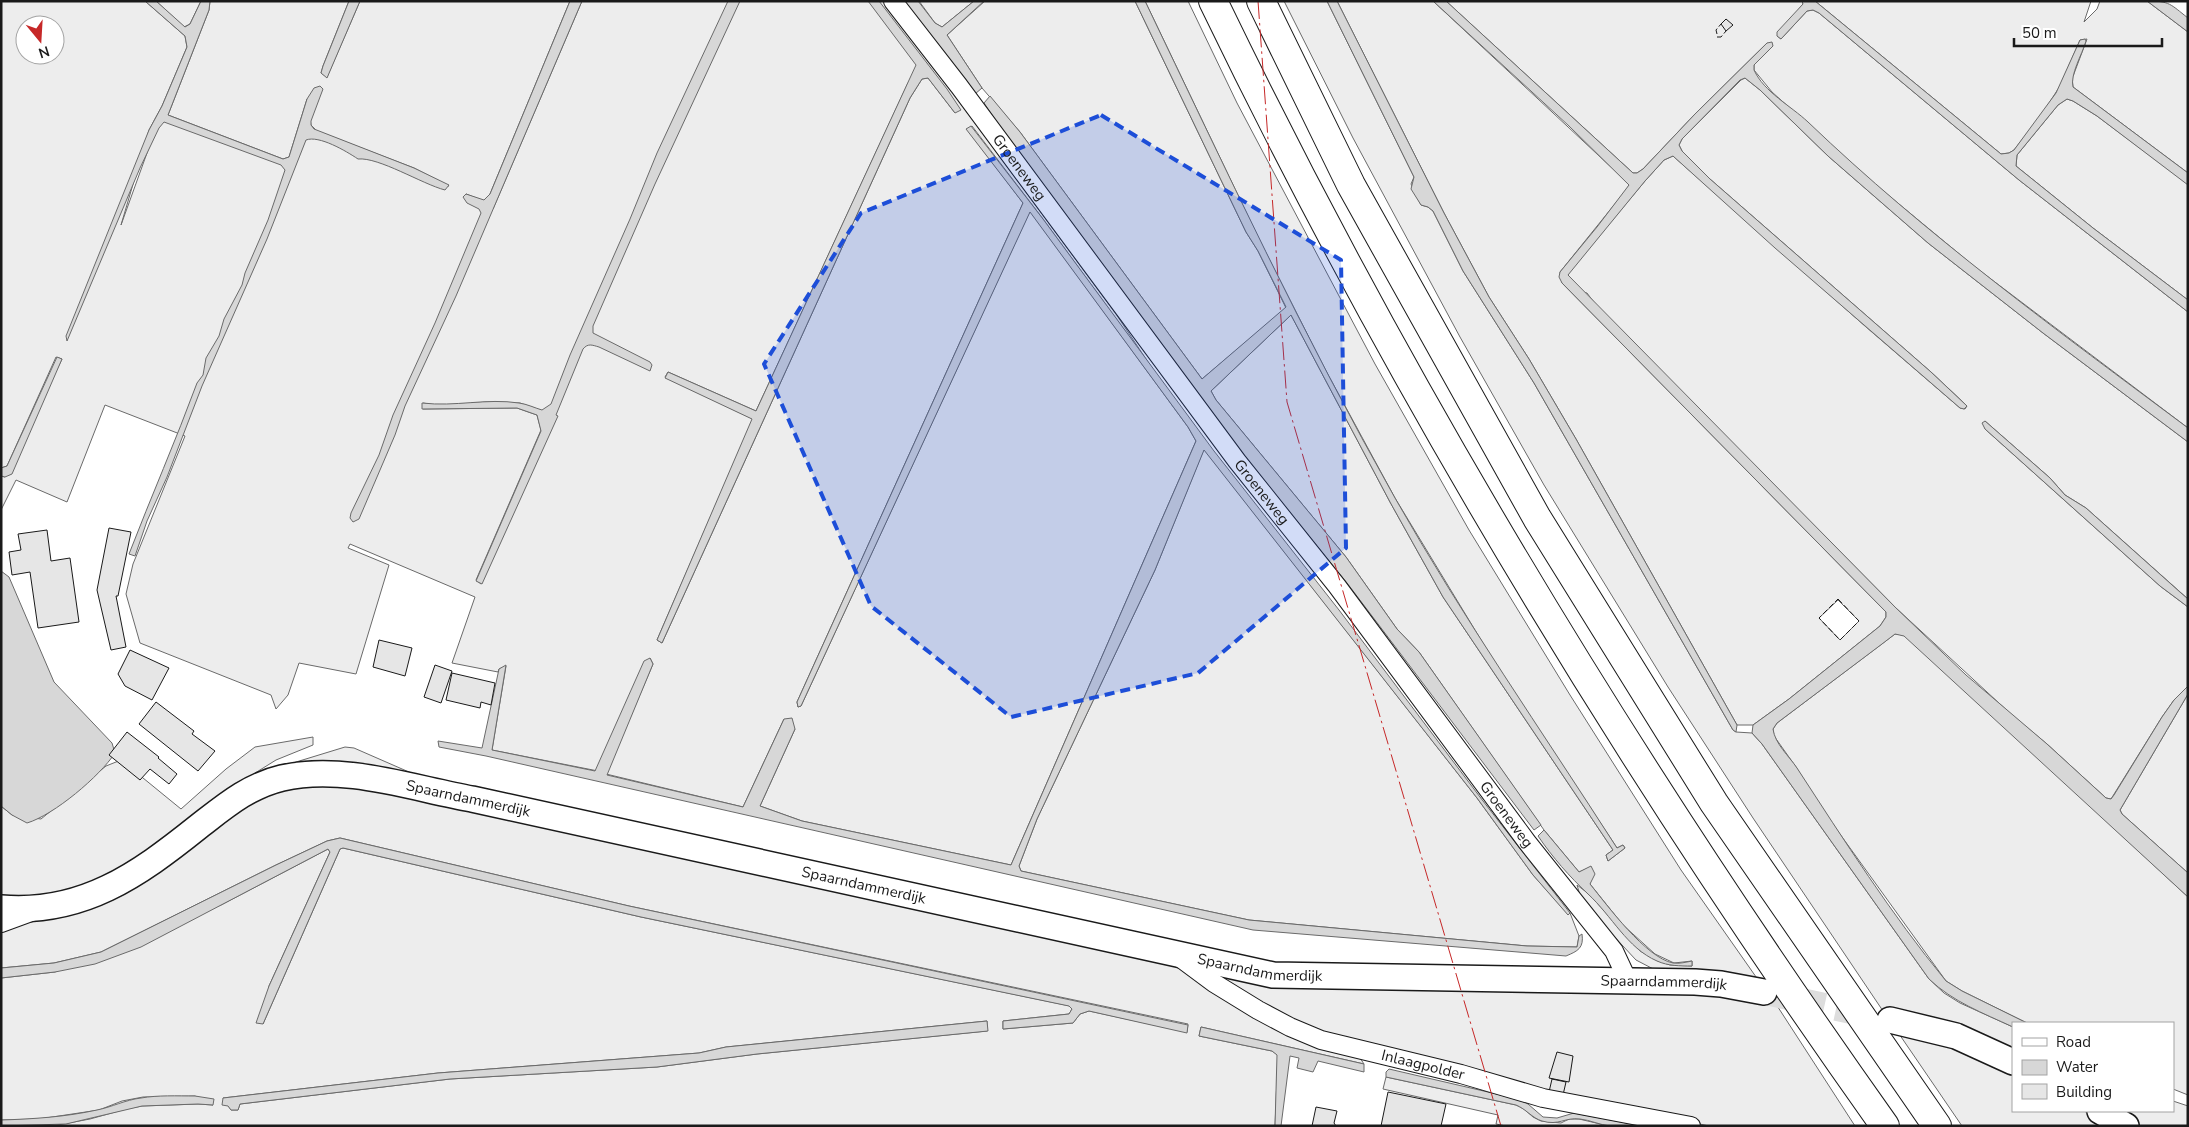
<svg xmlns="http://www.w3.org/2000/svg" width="2189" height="1127" font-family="'Nunito Sans',sans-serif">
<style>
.built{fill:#ededed;stroke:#6a6a6a;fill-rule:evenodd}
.water{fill:#d7d7d7;stroke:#6a6a6a}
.building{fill:#e6e6e6;stroke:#1a1a1a}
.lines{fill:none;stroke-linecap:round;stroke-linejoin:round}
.secondary-tunnel{stroke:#ddd;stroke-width:25;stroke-dasharray:25 12;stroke-linecap:butt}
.street-casing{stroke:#1a1a1a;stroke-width:20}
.secondary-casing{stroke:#1a1a1a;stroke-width:28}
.highway-casing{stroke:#1a1a1a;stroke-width:30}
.street{stroke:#fff;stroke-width:18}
.secondary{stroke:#fff;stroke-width:25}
.highway{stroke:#fff;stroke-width:28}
.fence{stroke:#1a1a1a;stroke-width:1;stroke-dasharray:6 2.5;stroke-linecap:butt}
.power{stroke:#c62828;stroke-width:1;stroke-dasharray:18 4 2.5 4;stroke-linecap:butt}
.marked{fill:#1d4ed8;fill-opacity:0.2;stroke:#1d4ed8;stroke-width:4;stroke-dasharray:10 6;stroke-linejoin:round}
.labels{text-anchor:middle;stroke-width:4;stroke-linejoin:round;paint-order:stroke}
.street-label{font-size:15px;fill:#1a1a1a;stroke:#fff}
</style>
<rect width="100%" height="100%" fill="#fff"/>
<!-- built -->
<path class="built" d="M1,1H145L185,36L187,47L162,106L149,130L121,225L160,117L294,167L309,131L449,186L414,168L317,131L311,125L307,99L289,157L283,159L168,115L209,10L210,1H349L323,66L321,73L327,77L360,1H570L490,194L484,201L466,194L493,209L582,1H885L1116,314L1150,365L1043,219L972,126L967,129L1023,203L797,702L798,707L801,706L1030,211L1188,427L1196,441L1011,865L802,821L760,806L795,729L784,719L743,807L606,774L653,664L650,658L598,771L492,750L506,666L499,669L498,672L452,663L475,597L350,544L348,548L389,565L356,674L299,663L288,695L276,709L271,695L140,643L126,594L133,564L185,436L105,405L67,502L16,480L1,510V476L5,477L62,359L56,357L7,466L1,468ZM25,25H55V55H25ZM926,62L955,113L928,78L922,79L910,98L662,643L657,640L753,419L665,377L668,372L756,411L908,83ZM486,402L520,403L557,416L481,584L476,580L541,430L537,415L517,408L423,409V403L441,406Z
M156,1H201L190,24L184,27Z
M919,1H974L942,27L935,23Z
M985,1H1135L1246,232L1258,251L1286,308L1202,379L1020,132L982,88L947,35Z
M1145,1H1188L1237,103L1375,364L1469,530L1570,695L1681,870L1761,984L1661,973L1636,960L1582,902L1577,885L1589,894L1640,951L1658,961L1670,965L1692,966V961L1674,963L1655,954L1623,925L1590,884L1591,867L1579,872L1544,830L1419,652L1397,629L1346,557L1216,400L1211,391L1291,315L1390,502L1443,597L1613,850L1606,855L1608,861L1625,848L1623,845L1617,848L1498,668L1395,498L1325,369L1257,235Z
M1284,1H1327L1414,177L1411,184L1421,205L1428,207L1433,211L1463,271L1534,383L1733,730L1736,732L1752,733L1762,744L1929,979L1944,993L1960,1003L2013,1027V1053L1883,1011L1753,818L1668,687L1544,485L1460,337L1353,138Z
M1337,1H1433L1627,182L1629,185L1627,189L1560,272L1562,283L1886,612V617L1880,626L1789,699L1753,725H1737L1576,439L1529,359L1489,297L1444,213ZM1838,600L1859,621L1840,640L1819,618Z
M1446,1H1802L1803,4L1777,36L1781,39L1807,11L1813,10L1819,13L2019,180L2188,312V428L1975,267L1870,180L1772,92L1754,70V65L1773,46L1767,43L1695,114L1643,169L1637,173H1633Z
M1815,1H2091L2084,22L2097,9L2100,1H2147L2188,32V173L2073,87L2072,79L2087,39L2080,40L2060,86L2042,114L2014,150L2009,153L2001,154Z
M1745,78L1760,90L1828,156L1928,243L2043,333L2188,442V599L2086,508L2065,495L2050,478L1985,421V429L2160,586L2188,607V686L2174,700L2162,717L2111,799L2106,798L2047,744L2013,716L1896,608L1599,309L1587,293L1583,292L1569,278L1568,275L1570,271L1645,181L1664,160L1673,156L1866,327L1960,408L1965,409L1967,406L1963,402L1931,372L1710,179L1682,151L1679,145L1682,139L1741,80Z
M2067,99L2073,101L2097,116L2188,184V300L2093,228L2016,166L2017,155L2058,105Z
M1204,449L1477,798L1533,875L1568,914L1570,913L1579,936L1577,947L1527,946L1249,920L1021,871L1019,866L1037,819L1155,570Z
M1895,634L1904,635L1918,646L2188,897V1095L2173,1089V1023H2027L1962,991L1946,981L1824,812L1796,767L1774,736L1773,729L1777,723Z
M2188,694V873L2122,814L2120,810Z
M313,737V745L276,760L231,788L132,863L103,879L57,895L1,898V806L12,815L41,819L106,766L121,760L181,809L226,769L255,747Z
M345,747L354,748L425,779L278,771L296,762Z
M302,784L372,788L1170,959L1360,1058L1364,1064L1201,1027L1199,1036L1272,1051L1278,1055L1275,1126H52L90,1119L126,1109L142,1106L198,1104L213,1105L195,1096L143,1097L122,1101L99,1110L39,1119L1,1120V978L55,972L221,905L328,849L330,852L269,986L263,1024L340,849L343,848L641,917L1070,1006L1072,1009L1069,1014L1003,1021V1029L1073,1023L1080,1014L1089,1011L1187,1032L1188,1024L629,906L340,838L327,841L276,865L101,952L54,963L1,968V930L102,900L261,794ZM987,1021V1031L757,1054L657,1067L450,1079L240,1104L238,1110H231L223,1098L438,1073L699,1053L726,1047Z
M1201,967L1729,994L1774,1001L1855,1126H1709L1604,1104L1371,1046L1293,1024Z
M1895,1028L1929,1036L2013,1070V1111H2084L2111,1126H1962Z
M1386,1077L1516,1105L1524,1109L1533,1117L1541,1121L1561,1123L1569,1119H1579L1609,1126H1506L1496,1124L1498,1115L1383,1089Z
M2173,1101L2188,1106V1126H2141L2115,1111H2173Z"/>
<!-- water -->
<path class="water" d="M145,1H156L185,27L190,24L201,1H210L209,10L168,115L283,159L289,157L307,99L314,88L320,86L323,89L311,121V125L314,129L414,168L449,185L445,190C422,184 379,157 358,159C346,151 319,135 306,140L267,239L202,386L167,477L147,521L135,556L129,554C151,497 176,440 197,383L203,375L206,358L219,336L224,319L242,285L245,273L268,220L285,170L281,165L164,122L159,128L140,168L67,341L66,336L149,130L162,106L187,47L185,36Z
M349,1H360L327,78L321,73L323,66Z
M570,1H582L456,296L405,406L395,435L359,519L353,522L350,518L351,513L379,455L393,415L435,323L481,213L479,209L467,203L463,197L466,194L484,200L490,194Z
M728,1H740L655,184L593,326V333L650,362L652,365L650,371L599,347C592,345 588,343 583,349L556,415L558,416L482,584L476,581L541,431L537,415L517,408L422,409V403C455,407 487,398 519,403C527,404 535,408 542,410L551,404L570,355L630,219L657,153Z
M868,1H879L947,89L961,110L955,113L928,78L922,79L910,98L662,643L657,640L752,419L665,378L668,372L756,411L916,65Z
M901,1H918L935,23L942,27L974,1H984L947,35L982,88L975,94Z
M1135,1H1145C1225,168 1304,337 1395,498C1463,618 1542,731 1617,848L1623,845L1625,848L1608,861L1606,855L1613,850L1443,597L1390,502L1291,315L1211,391L1216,400L1346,557L1397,629L1419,652L1541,825L1534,830L1347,583L1248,461L1012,145L984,103L990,96L1020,132L1202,379L1286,307L1258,251L1246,232Z
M1327,1H1337L1444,213L1489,297L1529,359L1576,439L1737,725L1736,732L1733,730L1534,383L1463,271L1433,211L1428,207L1421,205L1411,189L1414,177Z
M1433,1H1446L1633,173H1637L1643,169L1695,114L1767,43L1772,42L1773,46L1754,65V70C1764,92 1791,106 1808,122C1926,235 2058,331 2188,428V442L2043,333L1928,243L1828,156L1760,90L1745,78L1740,80L1682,139L1679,145L1682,151L1710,179L1931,372L1967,406L1964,409L1960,408L1775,248L1673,156L1664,160L1645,181L1568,275L1896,608L1966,675L2047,744L2106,798L2111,799L2114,795L2162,717L2174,700L2188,686V694L2120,810L2122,814L2188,873V897L1904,636L1895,634L1882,644L1777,723L1773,729C1775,744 1789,756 1797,768C1844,840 1891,914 1946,981L1962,991L2027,1023H2013V1027C1983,1013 1953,1002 1929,979L1762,744L1752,733L1753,725L1789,699L1880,626L1886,617V612L1562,283L1559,277L1560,272L1597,227L1629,185L1569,126Z
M1802,1H1815L2001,154L2009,153L2014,150L2056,93L2080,40L2085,39L2086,41C2082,55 2070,74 2073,87L2188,173V185L2097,116L2073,101L2067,99L2058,105L2017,155L2016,166L2093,228L2188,300V312L2019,180L1819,13L1813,10L1807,11L1781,39L1777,36V32L1803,4Z
M2147,1C2170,1 2170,4 2188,18V32Z
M971,126L1043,219L1214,451L1339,610L1483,801L1570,913L1568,915L1533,875L1477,798L1204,450L1155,570L1037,819L1019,866L1021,871L1249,920L1527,946L1577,947L1579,936L1582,934C1584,948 1578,951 1566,956L1253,930L486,756L439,747L438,741L482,748L499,669L506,665L492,750L595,771L644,661L650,658L653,664L607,775L743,807L784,719L792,718L795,729L760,806L802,821L1011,865L1196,441L1188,427L1030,212L801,706L798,707L797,702L1023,203L966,129Z
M57,357L62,359L12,474L5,477L1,476V468L7,466Z
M1985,421L2050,478L2065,495L2086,508L2181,593L2188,599V607L2160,586L1985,429L1982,423Z
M1,571L9,577L54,682L112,743L115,753C100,776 54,815 27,823L12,815L1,806Z
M1544,830L1579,872L1591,866L1595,874L1590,884C1607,905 1646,958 1673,963C1679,964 1687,962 1692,961V966C1680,966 1668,966 1657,961C1627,948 1612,916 1588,894C1569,876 1553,858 1538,836Z
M340,838L629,906L1188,1025L1187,1033L1089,1011L1080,1014L1073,1023L1003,1029V1021L1069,1014L1072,1009L1069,1006L641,917L343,848L340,849L263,1024L256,1023L269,986L330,852L328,849L141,947L95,964L55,972L1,978V968L54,963L101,952L276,865L327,841Z
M987,1021L988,1031L757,1054L657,1067L450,1079L240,1104L238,1110H231L228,1106L222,1105L223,1098L438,1073L699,1053L726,1047Z
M1201,1027L1364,1064V1072L1318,1061L1313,1072L1297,1068L1299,1058L1290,1056L1281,1126H1275L1277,1055L1272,1051L1199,1036Z
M1389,1069L1518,1099L1528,1104L1543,1117L1557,1118L1574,1113L1642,1126C1631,1126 1621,1127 1610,1126C1600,1125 1590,1120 1580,1119C1565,1117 1559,1126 1542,1121C1532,1118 1526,1109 1516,1105L1386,1077V1072Z
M195,1096L214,1099L213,1105L198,1104L142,1106L66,1124L1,1126V1120C33,1119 65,1117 97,1110C112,1107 125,1100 141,1098C158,1095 177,1096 195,1096Z"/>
<!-- building -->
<path class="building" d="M1726,19L1733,25L1726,31L1721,24Z
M109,528L131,532L118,596H116L126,647L111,650L97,590Z
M47,530L51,561L70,558L79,622L38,628L30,572L12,575L9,552L21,550L18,534Z
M379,640L412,648L405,676L373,667Z
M130,650L169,668L152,700L125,686L118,674Z
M435,665L452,671L441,703L424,697Z
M452,673L495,683L491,705L481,702L480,708L446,700Z
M156,702L194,731L192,734L215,751L198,771L139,724Z
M127,732L159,757L158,758L177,774L169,784L150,769L140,780L109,755Z
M1557,1052L1573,1056L1569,1082L1549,1078Z
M1552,1079L1566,1082L1563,1095L1549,1092Z
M1388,1092L1446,1104L1441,1126H1381Z
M1316,1107L1337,1111L1334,1123L1336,1126H1312Z"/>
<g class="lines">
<!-- secondary-tunnel -->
<path class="secondary-tunnel" d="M1764,992L1871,1016"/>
<defs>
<g id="street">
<path id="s1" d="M893,1L959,86L1237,461L1337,586L1527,842L1614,951L1628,981"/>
<path d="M1,923L31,912"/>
<path id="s2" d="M1179,957L1214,983L1258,1010L1290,1027L1321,1040L1461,1074L1543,1098L1691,1126"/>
</g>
<g id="secondary">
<path id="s3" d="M1,908C82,915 138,875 198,827C224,807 248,786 282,778C344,764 411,788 472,799L1273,975L1695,982L1721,984L1764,992"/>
<path d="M1890,1020L1956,1036L2013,1062"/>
<path d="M2100,1111L2126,1126"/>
</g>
<path id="highway" d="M1213,1C1403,395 1632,770 1885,1126
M1261,1L1351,185L1537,518L1714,803L1937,1126"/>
</defs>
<!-- street casing -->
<use href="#street" class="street-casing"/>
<!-- secondary casing -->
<use href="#secondary" class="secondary-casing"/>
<!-- highway casing -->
<use href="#highway" class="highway-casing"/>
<!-- street -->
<use href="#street" class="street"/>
<!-- secondary -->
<use href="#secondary" class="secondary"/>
<!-- highway -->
<use href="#highway" class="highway"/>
<!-- fence -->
<path class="fence" d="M1717,34L1716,30L1721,24
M1717,37H1721L1726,31
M1838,599L1859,621L1840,640L1819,618Z"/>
<!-- power -->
<path class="power" d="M1258,1L1287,402L1501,1126"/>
</g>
<!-- marked area -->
<path class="marked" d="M1101,115L1341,260L1346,548L1198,673L1011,717L871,606L764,364L861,213Z"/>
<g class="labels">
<!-- street labels -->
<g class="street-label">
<text dy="5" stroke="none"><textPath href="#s1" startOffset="209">Groeneweg</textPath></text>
<text dy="5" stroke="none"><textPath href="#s1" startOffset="614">Groeneweg</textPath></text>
<text dy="5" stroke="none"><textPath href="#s3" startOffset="506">Spaarndammerdijk</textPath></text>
<text dy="5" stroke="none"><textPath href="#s1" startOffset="1019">Groeneweg</textPath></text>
<text dy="5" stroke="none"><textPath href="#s3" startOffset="911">Spaarndammerdijk</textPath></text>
<text dy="5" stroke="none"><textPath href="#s3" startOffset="1316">Spaarndammerdijk</textPath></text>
<text dy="5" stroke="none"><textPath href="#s3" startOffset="1721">Spaarndammerdijk</textPath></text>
<text dy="5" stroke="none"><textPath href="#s2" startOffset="270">Inlaagpolder</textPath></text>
</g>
</g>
<!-- border -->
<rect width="2189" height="1127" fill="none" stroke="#1a1a1a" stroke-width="5"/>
<!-- legend -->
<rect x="2012" y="1022" width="162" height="90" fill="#ffffff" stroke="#a3a3a3"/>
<rect x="2022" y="1038" width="25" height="8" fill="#ffffff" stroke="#a3a3a3"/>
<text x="2056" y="1047" font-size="15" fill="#1a1a1a">Road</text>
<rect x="2022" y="1060" width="25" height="15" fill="#d7d7d7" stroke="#a3a3a3"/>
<text x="2056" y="1072" font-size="15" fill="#1a1a1a">Water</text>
<rect x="2022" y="1084" width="25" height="15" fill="#e6e6e6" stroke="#a3a3a3"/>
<text x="2056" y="1097" font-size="15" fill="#1a1a1a">Building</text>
<!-- north arrow -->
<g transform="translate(40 40) rotate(162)"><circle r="24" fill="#ffffff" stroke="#a3a3a3"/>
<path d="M0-4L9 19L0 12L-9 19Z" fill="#c62828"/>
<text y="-8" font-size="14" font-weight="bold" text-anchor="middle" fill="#1a1a1a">N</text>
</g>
<!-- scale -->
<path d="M2014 38v8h148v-8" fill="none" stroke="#1a1a1a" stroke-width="2.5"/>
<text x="2022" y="38" font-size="15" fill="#1a1a1a" stroke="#ffffff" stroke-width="4" paint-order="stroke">50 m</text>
</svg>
